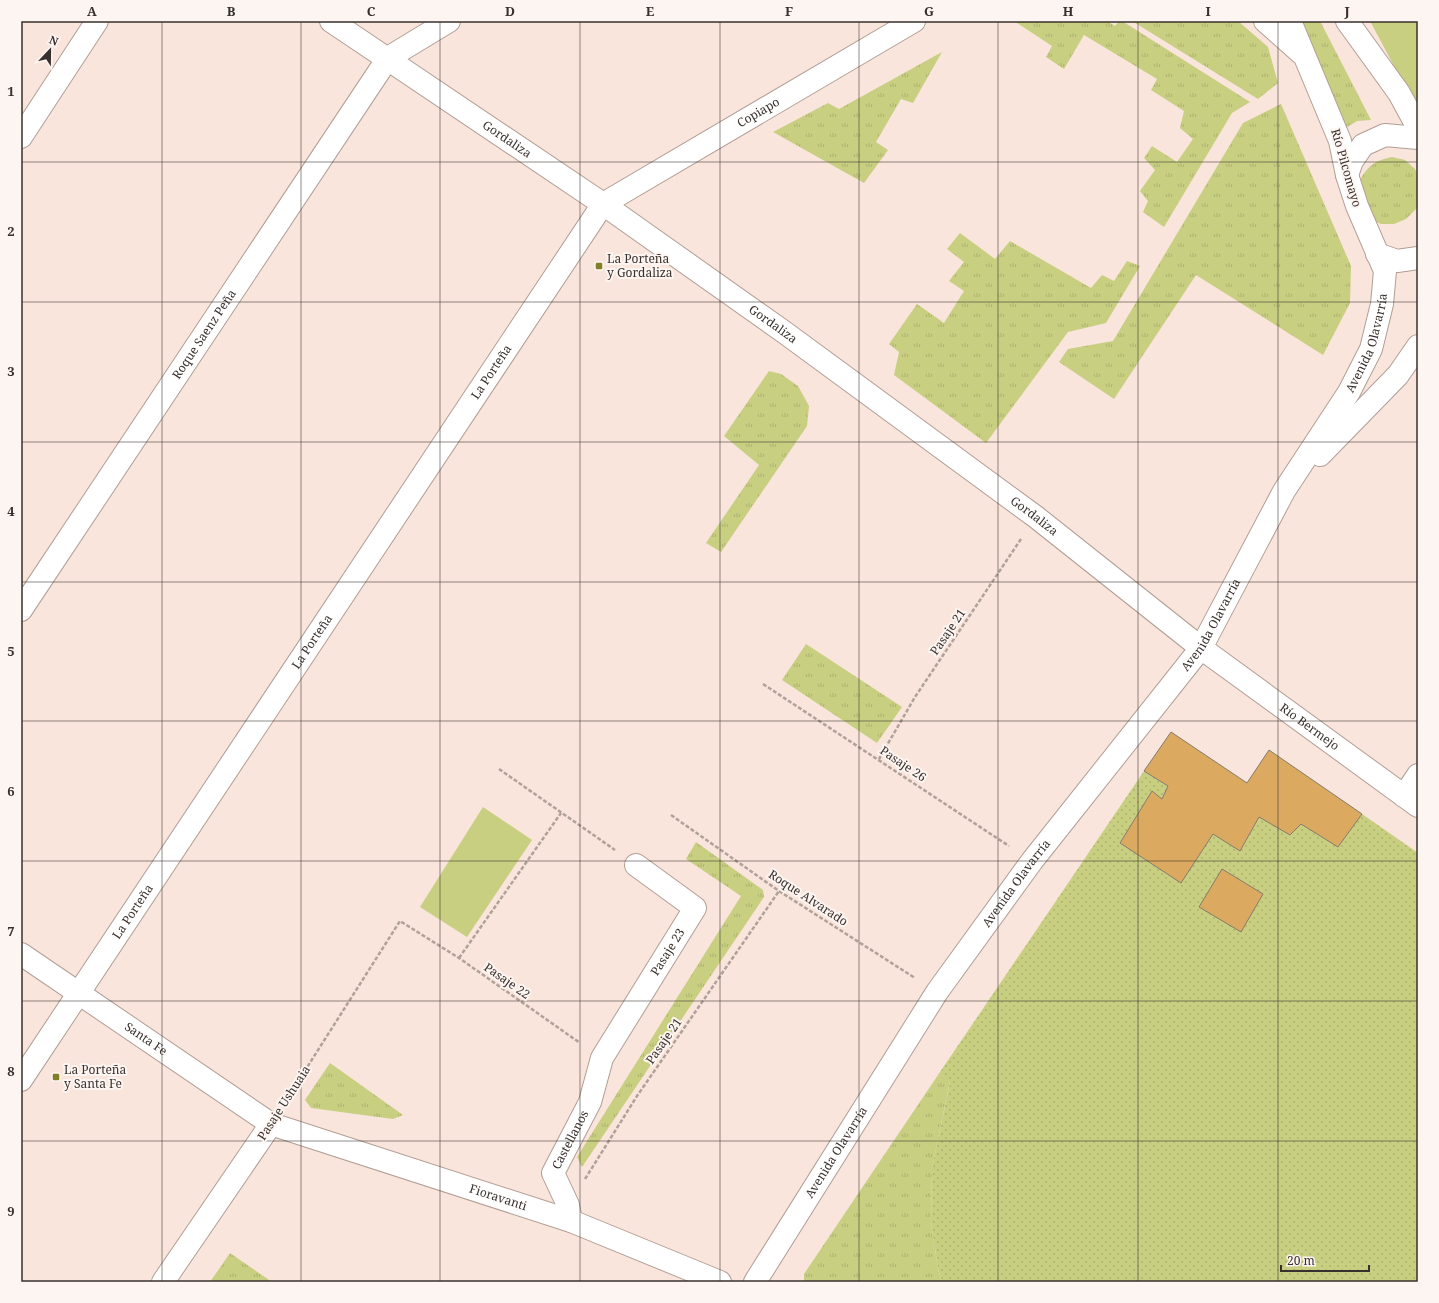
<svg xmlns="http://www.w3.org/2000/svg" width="1439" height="1303" font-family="'Noto Serif',serif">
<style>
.grass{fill:url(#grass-tufts)}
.garden{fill:url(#garden-dots)}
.pitch{fill:#c8cf80}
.building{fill:#dbaa60;stroke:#847a6b}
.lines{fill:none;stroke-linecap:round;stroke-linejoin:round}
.minor-casing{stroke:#b19e95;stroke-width:24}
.path{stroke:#b0a199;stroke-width:2.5;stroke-dasharray:4 2;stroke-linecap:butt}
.minor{stroke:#fff;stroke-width:22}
.grid{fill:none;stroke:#38302d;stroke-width:1;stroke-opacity:0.55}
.poi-dot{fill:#837f27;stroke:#fdf5f1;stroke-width:1.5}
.labels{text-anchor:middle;stroke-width:4;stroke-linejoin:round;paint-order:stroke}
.street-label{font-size:12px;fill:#38302d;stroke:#fdf5f1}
.poi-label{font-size:12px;fill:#38302d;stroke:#fdf5f1;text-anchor:start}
.neatline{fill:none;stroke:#38302d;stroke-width:1.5}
.grid-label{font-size:13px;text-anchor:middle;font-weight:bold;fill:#38302d}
</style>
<defs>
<pattern id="grass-tufts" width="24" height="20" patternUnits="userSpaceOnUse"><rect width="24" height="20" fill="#c8cf80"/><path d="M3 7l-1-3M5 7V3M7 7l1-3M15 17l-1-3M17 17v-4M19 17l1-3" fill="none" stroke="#adb26f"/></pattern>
<pattern id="garden-dots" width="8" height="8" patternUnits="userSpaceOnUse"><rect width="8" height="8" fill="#c8cf80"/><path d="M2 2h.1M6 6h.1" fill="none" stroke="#adb26f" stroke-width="1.8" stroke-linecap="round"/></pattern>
</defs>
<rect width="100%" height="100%" fill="#f9e5db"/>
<!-- grass -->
<path class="grass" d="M1014,21H1107L1115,26L1119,21H1122L1250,102L1232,113L1164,227L1143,212L1148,201L1140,191L1155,170L1144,158L1152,146L1177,162L1193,139L1180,128L1184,111L1151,90L1157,79L1084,35L1064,69L1046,57L1052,46Z
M1132,21H1238L1268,47L1278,83L1258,99Z
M1294,21H1320L1371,120L1357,121L1344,129Z
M942,52L913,103L901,99L876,142L888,150L864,183L773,132L828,103L839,109Z
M1281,104L1351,266L1350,303L1323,355L1196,275L1114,399L1059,362L1068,349L1113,341L1243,123Z
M1392,157L1405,160L1415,169L1418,176V204L1416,209L1406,219L1394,224H1381L1369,219L1360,180C1369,165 1374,161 1392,157Z
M960,233L995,259L1010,241L1091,288L1102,275L1114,281L1127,261L1140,266L1106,323L1068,332L986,443L894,375L899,352L889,344L917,304L944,323L964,291L949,281L964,262L947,249Z
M769,371L781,374L798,386L809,406L807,426L721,552L706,543L759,465L724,436Z
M806,644L902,707L877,743L782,680Z
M696,842L763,890L764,897L582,1167L577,1157L741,896L686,859Z
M330,1063L403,1115L393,1119L311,1108L305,1100Z
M938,1075L950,1081L932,1168L931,1223L938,1269L942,1282H804V1274Z
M230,1253L272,1282H210Z"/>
<!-- garden -->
<path class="garden" d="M1144,771L1168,786L1162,799L1152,791L1120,843L1181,883L1213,834L1240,851L1259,817L1290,835L1301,824L1338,847L1362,814L1418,853V1282H942L938,1269L931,1223L932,1168L950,1082L938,1075Z"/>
<!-- pitch -->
<path class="pitch" d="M1370,21H1418V111Z
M483,807L532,840L467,937L420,907Z"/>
<!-- building -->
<path class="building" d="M1171,732L1247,783L1269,750L1362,814L1338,847L1301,824L1290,835L1259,817L1240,851L1213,834L1181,883L1120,843L1152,791L1162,799L1168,786L1144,771Z
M1222,869L1263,894L1241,932L1199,907Z"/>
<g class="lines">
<defs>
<g id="minor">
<path id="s1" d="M331,21L603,204L784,332L1036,517L1201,648L1418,806"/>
<path d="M1265,21L1301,53"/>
<path d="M1347,21L1399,93L1418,128"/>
<path d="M21,137L97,21"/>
<path d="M1347,175L1352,161L1363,145L1385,135L1418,138"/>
<path d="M1377,254L1397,261L1418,258"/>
<path d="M1320,455L1398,375L1418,346"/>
<path id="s2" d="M21,610L388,58L449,21"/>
<path d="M1404,796L1418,775"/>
<path id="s3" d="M21,954L271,1124L571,1221L720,1282"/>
<path id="s4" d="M21,1080L603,204L914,21"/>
<path id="s5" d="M571,1221L568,1205L553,1173L590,1102L602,1058L695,908L636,865"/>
<path d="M163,1282L271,1124"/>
<path id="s6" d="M755,1282L937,992L1032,861L1201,648L1284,491L1349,392L1371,349L1382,304L1385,271L1357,206L1347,175L1340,141L1290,21"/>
</g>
</defs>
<!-- minor casing -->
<use href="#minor" class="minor-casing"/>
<!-- path -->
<path class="path" d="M763,684L1009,846
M879,759L915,697L1021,539
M499,769L615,850
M671,815L779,891L915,978
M459,958L561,813
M285,1102L400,921L459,958L580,1043
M585,1179L637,1096L779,891"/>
<!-- minor -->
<use href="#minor" class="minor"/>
</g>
<!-- grid -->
<path class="grid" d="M162,21V1282M301,21V1282M440,21V1282M580,21V1282M720,21V1282M859,21V1282M998,21V1282M1138,21V1282M1278,21V1282M21,162H1418M21,302H1418M21,442H1418M21,582H1418M21,721H1418M21,861H1418M21,1001H1418M21,1141H1418"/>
<!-- markers -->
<g class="poi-dot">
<rect x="595" y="262" width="8" height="8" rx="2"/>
<rect x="52" y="1073" width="8" height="8" rx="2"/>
</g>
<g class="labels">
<!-- street labels -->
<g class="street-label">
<text dy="4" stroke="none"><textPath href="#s4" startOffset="1232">Copiapo</textPath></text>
<text dy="4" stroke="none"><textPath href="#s1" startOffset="212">Gordaliza</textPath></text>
<text transform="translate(1346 168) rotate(74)" y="4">Río Pilcomayo</text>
<text dy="4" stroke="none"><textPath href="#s1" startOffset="536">Gordaliza</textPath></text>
<text dy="4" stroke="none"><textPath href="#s2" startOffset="331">Roque Saenz Peña</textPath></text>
<text dy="4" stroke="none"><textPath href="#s6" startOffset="1125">Avenida Olavarría</textPath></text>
<text dy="4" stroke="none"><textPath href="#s4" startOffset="850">La Porteña</textPath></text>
<text dy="4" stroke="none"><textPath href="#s1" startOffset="860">Gordaliza</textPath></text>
<text dy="4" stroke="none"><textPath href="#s6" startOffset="801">Avenida Olavarría</textPath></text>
<text transform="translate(948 632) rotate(-56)" y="4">Pasaje 21</text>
<text dy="4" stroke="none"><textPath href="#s4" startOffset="526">La Porteña</textPath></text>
<text dy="4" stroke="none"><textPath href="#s1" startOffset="1207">Río Bermejo</textPath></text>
<text transform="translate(903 764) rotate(34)" y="4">Pasaje 26</text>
<text dy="4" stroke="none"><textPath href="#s6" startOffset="477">Avenida Olavarría</textPath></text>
<text transform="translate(808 898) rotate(33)" y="4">Roque Alvarado</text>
<text dy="4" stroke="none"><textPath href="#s4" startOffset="202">La Porteña</textPath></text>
<text dy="4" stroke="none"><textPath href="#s5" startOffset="302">Pasaje 23</textPath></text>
<text transform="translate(507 981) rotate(35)" y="4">Pasaje 22</text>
<text dy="4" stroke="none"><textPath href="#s3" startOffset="151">Santa Fe</textPath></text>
<text transform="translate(664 1041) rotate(-55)" y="4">Pasaje 21</text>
<text transform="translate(284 1103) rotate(-57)" y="4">Pasaje Ushuaia</text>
<text dy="4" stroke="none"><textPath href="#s5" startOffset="89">Castellanos</textPath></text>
<text dy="4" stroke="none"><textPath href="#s6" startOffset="153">Avenida Olavarría</textPath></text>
<text dy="4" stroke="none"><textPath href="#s3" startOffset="541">Fioravanti</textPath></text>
</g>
<!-- poi labels -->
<g class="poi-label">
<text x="607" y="263">La Porteña<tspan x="607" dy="14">y Gordaliza</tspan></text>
<text x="64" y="1074">La Porteña<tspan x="64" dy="14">y Santa Fe</tspan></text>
</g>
</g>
<!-- border -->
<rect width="1439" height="1303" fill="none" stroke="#fdf5f1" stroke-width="44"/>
<!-- north arrow -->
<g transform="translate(50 50) rotate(22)" stroke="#fdf5f1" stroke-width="3" paint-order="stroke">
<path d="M0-3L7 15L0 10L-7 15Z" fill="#38302d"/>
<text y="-6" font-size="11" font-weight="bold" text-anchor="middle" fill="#38302d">N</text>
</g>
<!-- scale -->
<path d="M1281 1265v6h88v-6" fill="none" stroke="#38302d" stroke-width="2"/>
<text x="1287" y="1265" font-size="12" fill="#38302d" stroke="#fdf5f1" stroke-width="3" paint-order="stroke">20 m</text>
<rect x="22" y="22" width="1395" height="1259" class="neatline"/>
<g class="grid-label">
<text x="92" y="16">A</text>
<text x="231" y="16">B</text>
<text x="371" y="16">C</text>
<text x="510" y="16">D</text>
<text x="650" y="16">E</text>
<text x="789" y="16">F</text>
<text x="929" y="16">G</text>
<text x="1068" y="16">H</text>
<text x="1208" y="16">I</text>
<text x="1347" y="16">J</text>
<text x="11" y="96">1</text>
<text x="11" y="236">2</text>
<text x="11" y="376">3</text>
<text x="11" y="516">4</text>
<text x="11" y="656">5</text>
<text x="11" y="796">6</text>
<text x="11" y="936">7</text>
<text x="11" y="1076">8</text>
<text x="11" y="1216">9</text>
</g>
</svg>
